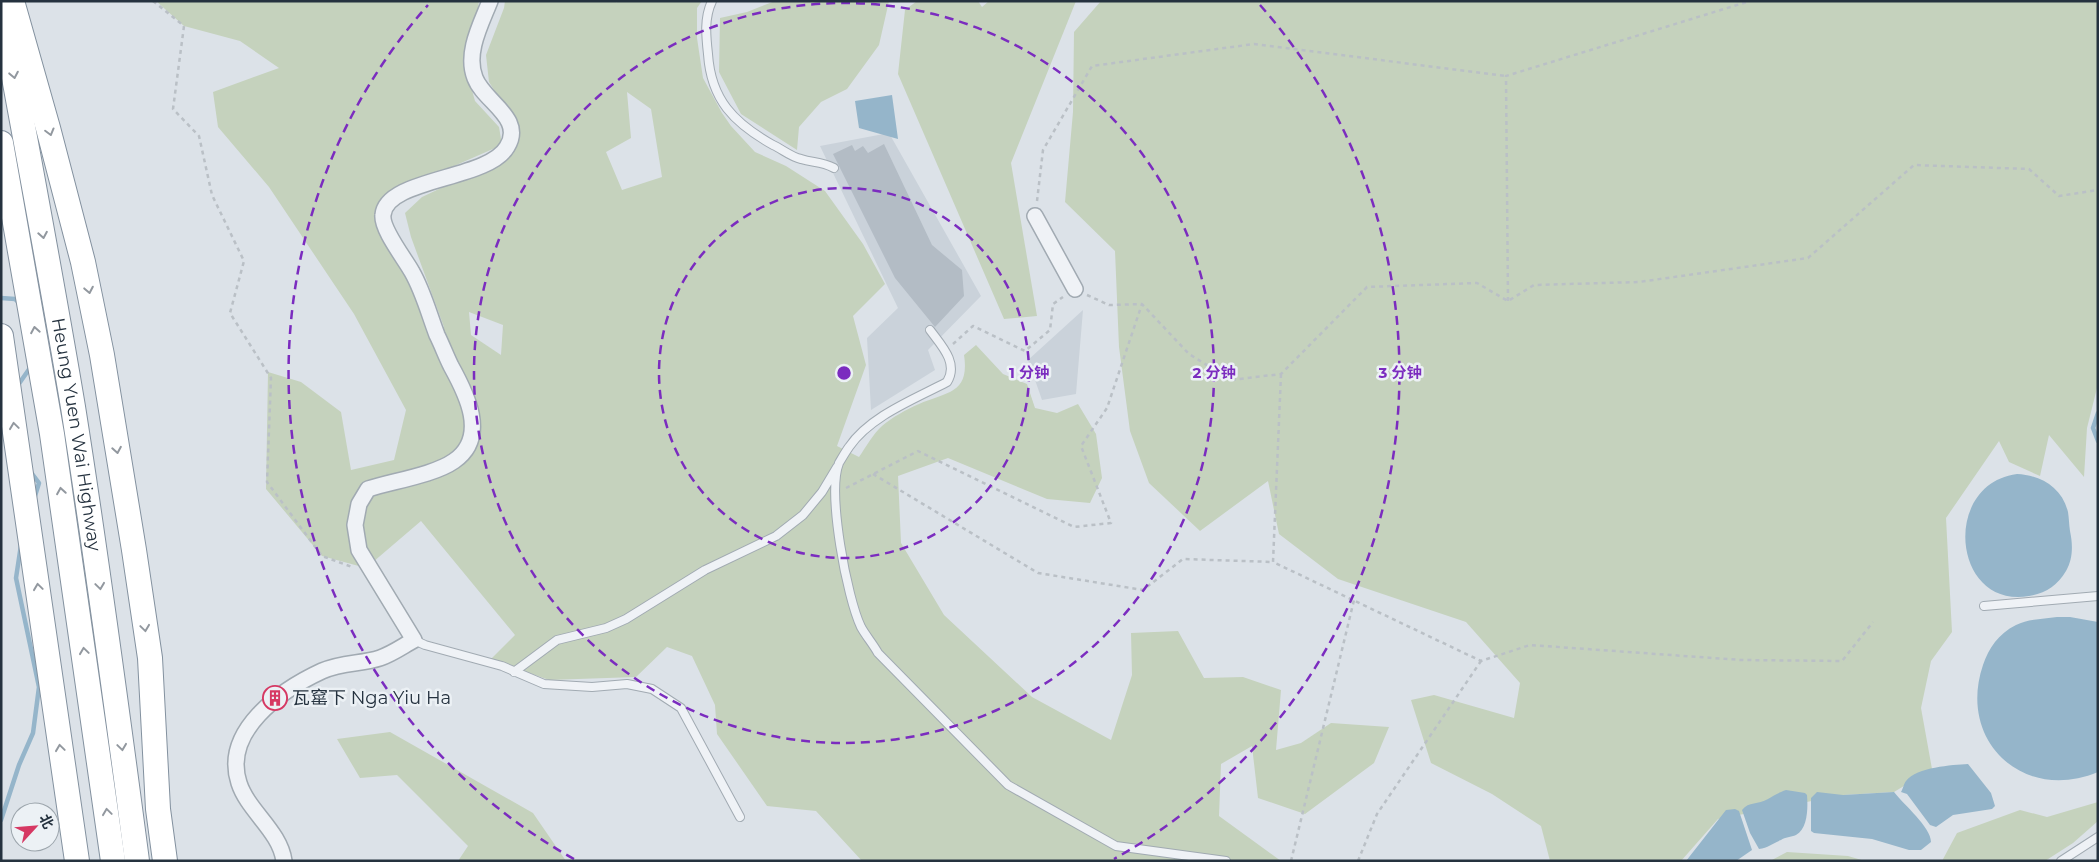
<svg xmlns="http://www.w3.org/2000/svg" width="2099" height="862" font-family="Montserrat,'Noto Sans SC',sans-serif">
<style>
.built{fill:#cad2da}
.green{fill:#c5d2bd;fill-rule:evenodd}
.water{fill:#95b5ca}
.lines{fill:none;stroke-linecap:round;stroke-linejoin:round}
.stream{stroke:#95b5ca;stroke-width:4.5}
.building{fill:#b3bcc5}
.service-casing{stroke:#a1aab2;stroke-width:10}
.minor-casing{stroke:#a1aab2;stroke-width:18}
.trunk-casing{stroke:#83919f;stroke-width:26}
.path{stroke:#bac0c6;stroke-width:2.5;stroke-dasharray:4 4;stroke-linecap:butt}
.service{stroke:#eff2f6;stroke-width:8}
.minor{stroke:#eff2f6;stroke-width:15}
.trunk{stroke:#fff;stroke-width:24}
.oneway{stroke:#92989f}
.ring{fill:none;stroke:#7b2cbf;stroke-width:2.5;stroke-dasharray:9 6}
.labels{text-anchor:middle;stroke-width:5;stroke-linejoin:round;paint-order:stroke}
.street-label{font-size:18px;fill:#25323f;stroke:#ecf1f5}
.poi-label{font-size:18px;fill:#25323f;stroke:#ecf1f5;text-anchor:start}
.centre{fill:#7b2cbf;stroke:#ecf1f5;stroke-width:2.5}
.ring-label{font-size:15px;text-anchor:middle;font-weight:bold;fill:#7b2cbf;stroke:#ecf1f5;stroke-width:5;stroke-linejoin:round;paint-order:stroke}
</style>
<rect width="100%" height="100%" fill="#dce2e8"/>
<!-- built -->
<path class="built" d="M889,133L981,296L928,350L935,370L871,410L867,338L898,308L820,146Z
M1083,310L1076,394L1042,400L1028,360Z"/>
<!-- green -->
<path class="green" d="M156,1H479L468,76L475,101L499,127L502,145L381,198L377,212V227L436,325L444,327L411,237L405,213L422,197L513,154L519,130L489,82L486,55L504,8L505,1H616L617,3V1H702L697,8V38L703,78L722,113L731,126L755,152L786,166L825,191L863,244L885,284L853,316L866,365L837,446L859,457C866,447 873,434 882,426C891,418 907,409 919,404C946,392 970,394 964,355L976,345L1003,374L1027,384L1035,408L1057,413L1078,404L1096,434L1102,478L1090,503L1047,499L948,458L898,476L901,543L944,615L1032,697L1111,740L1132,675L1131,633L1178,631L1204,678L1243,677L1281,690L1276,750L1301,743L1331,723L1389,727L1374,763L1305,814L1258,798L1252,746L1221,764L1219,816L1281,861H862L816,811L767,806L717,734L715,705L692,656L667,647L636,677L549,680L491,659L515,635L421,521L366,568L322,556L266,489L268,372L301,382L341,412L351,470L394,460L406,410L354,314L269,187L218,127L213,92L279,68L240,41L184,26ZM627,92L651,109L662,177L622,190L606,152L631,138ZM469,312L503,325L501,355L471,335Z
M775,1H889L879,45L847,89L821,102L799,127L797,150L741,114L719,72L720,18L747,12Z
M917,1H978L982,7L989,1H1076L1011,163L1037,316L1004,319L898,74L905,10Z
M1101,1H2098V384L2087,428L2084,477L2049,435L2040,476L2009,462L1999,441L1946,518L1952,632L1931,661L1921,708L1932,769L1894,792L1843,795L1718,819L1681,861H1550L1541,826L1492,794L1431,763L1411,700L1434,695L1514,718L1520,683L1466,622L1338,579L1279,534L1268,481L1200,531L1149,483L1130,431L1119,347L1115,251L1065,202L1073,112L1074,32Z
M390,732L533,813L566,861H458L468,846L397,775L360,778L337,739Z
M2098,802V821L2073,843L2045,861H1942L1957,833L2020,810L2047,817Z
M1787,852L1848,856L1865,861H1770Z"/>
<!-- water -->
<path class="water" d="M892,95L898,139L859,128L855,101Z
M2017,474C2040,475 2062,487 2068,512C2069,518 2069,525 2070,531C2073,545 2073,559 2066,571C2057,586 2046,593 2029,596C1952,609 1941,484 2017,474Z
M2057,617H2070L2098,622V772C2024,803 1957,742 1983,665C1989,648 1998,634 2016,625C2028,619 2043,619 2057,617Z
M1968,764L1991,793L1995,806L1992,809L1953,815L1936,827L1930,825L1907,794L1901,792C1903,789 1904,783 1906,781C1917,767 1952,765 1968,764Z
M1786,790L1805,793L1807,795C1808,807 1808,829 1796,835C1791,837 1785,837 1781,840C1773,843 1768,848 1759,849L1750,833L1742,810C1749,801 1758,805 1768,799C1774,795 1778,793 1786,790Z
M1817,792L1843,795L1894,792C1904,805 1931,827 1931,842L1921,850H1909L1872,839L1814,833L1811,831V798Z
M1735,809L1739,811L1752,850L1736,861H1686L1726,810Z"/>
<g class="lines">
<!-- stream -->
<path class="stream" d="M1,298L15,299L19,303
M16,388L32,365
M2098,413L2093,428L2098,441
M30,471L39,483L34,499
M1,820L19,765L33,733L39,687L16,578L21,545"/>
</g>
<!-- building -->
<path class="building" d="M884,144L932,245L962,270L964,296L935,327L895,278L833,154L852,145L855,151L863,146L868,153Z"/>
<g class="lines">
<defs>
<path id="service" d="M712,1C704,18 706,36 708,54C711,100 734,123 773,145C782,149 791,157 801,159C813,163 821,161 834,168
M930,330C941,345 959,363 947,382C915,399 870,416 849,447C846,451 842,458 839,463C827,493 847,598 861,627C866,636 873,644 878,653L1008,785L1116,846L1226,861
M1984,606L2098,596
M414,640L425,645L502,666L544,684L592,687L627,684L652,689L681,708L740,817
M514,672L557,640L606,628L626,619L705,570L776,536L803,515L822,492L837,467
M2061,861L2098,837"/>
<path id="minor" d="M1035,216L1075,289
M284,861C280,831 248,811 239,783C222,731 281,690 322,671C342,662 362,664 380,658C392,654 403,646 414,640L359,550L355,525L359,504L368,489C393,481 434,475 454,461C489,437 466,393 451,366C446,356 442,345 437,335C429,314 423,291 412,272C405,259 381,229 383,215C386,178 488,180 507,147C525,118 484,102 475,78C465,53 481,24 490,1"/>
<g id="trunk">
<path d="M12,1L48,128L83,262L102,355L134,550L150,658L158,809L165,861"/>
<path id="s1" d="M2,12C26,144 51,275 73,407C97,558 117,710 137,861"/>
<path d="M1,143L52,434L113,861"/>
<path d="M1,336L77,861"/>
</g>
</defs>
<!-- service casing -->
<use href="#service" class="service-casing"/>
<!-- minor casing -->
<use href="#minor" class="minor-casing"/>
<!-- trunk casing -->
<use href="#trunk" class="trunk-casing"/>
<!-- path -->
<path class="path" d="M153,1L184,26L173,109L199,136L212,195L244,261L230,313L271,378L267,482L322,556L352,567
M1037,201L1043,150L1092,66L1254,44L1506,76
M1087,295L1109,305L1142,304L1189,354L1231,380L1281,374L1367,287L1477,283L1508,301L1534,285L1639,282L1808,258L1914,165L2029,169L2059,196L2098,190
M1508,301L1506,76L1750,1
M953,344L973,326L1025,351L1050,330L1053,304L1063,297
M1281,374L1273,562L1481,661L1530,645L1741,660L1842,661L1873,622
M873,474L1038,573L1143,590L1183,559L1273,562
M846,488L918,451L1074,527L1111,523L1081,446L1107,408L1142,304
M1291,861L1354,600
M1358,861L1377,814L1481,661"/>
<!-- service -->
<use href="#service" class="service"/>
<!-- minor -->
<use href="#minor" class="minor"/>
<!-- trunk -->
<use href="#trunk" class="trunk"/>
</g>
<!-- one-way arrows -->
<defs><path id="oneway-chevron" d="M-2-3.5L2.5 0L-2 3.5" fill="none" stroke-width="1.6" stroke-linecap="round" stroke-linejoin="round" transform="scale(1.25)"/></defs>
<g class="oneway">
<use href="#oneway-chevron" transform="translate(14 75) rotate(79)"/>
<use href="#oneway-chevron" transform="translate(50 132) rotate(75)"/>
<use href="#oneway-chevron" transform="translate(43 235) rotate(80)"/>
<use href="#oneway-chevron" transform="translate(89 290) rotate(79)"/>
<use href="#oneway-chevron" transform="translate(35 330) rotate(-100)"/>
<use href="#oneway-chevron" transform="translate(14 426) rotate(-98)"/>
<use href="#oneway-chevron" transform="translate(117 450) rotate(80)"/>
<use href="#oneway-chevron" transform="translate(61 491) rotate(-99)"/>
<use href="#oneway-chevron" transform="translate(100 586) rotate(82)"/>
<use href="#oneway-chevron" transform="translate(38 587) rotate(-98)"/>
<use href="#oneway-chevron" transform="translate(145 628) rotate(82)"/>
<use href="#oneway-chevron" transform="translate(84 651) rotate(-98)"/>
<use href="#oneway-chevron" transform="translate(122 747) rotate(82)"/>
<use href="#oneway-chevron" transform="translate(60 748) rotate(-98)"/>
<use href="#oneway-chevron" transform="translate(107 812) rotate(-98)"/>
</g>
<!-- distance rings -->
<g class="ring">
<circle cx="844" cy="373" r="185"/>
<circle cx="844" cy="373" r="370"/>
<path d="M574 859A556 556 0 0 1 428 5M1260 5A556 556 0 0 1 1114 859"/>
</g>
<!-- icons -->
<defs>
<symbol id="building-ring" viewBox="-11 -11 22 22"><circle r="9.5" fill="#ecf1f5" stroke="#d63863" stroke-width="1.5"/><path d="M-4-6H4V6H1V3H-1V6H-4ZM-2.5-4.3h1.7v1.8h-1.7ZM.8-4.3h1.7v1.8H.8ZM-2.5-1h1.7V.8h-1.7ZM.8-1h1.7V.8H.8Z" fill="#d63863"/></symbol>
</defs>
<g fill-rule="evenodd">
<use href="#building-ring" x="261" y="684" width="28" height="28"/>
</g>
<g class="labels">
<!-- street labels -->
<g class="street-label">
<text dy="6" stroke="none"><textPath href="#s1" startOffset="429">Heung Yuen Wai Highway</textPath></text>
</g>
<!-- poi labels -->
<g class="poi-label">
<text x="292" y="704">瓦窰下 Nga Yiu Ha</text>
</g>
</g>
<circle cx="844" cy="373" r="8" class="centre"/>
<g class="ring-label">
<text x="1029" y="378">1 分钟</text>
<text x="1214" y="378">2 分钟</text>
<text x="1400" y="378">3 分钟</text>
</g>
<!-- border -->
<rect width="2099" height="862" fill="none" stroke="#25323f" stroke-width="5"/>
<!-- north arrow -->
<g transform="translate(35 827) rotate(64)"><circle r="24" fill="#ecf1f5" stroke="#9ca5ac"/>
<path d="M0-4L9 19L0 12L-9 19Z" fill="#d63863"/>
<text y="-8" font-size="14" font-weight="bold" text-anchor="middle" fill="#25323f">北</text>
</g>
</svg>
